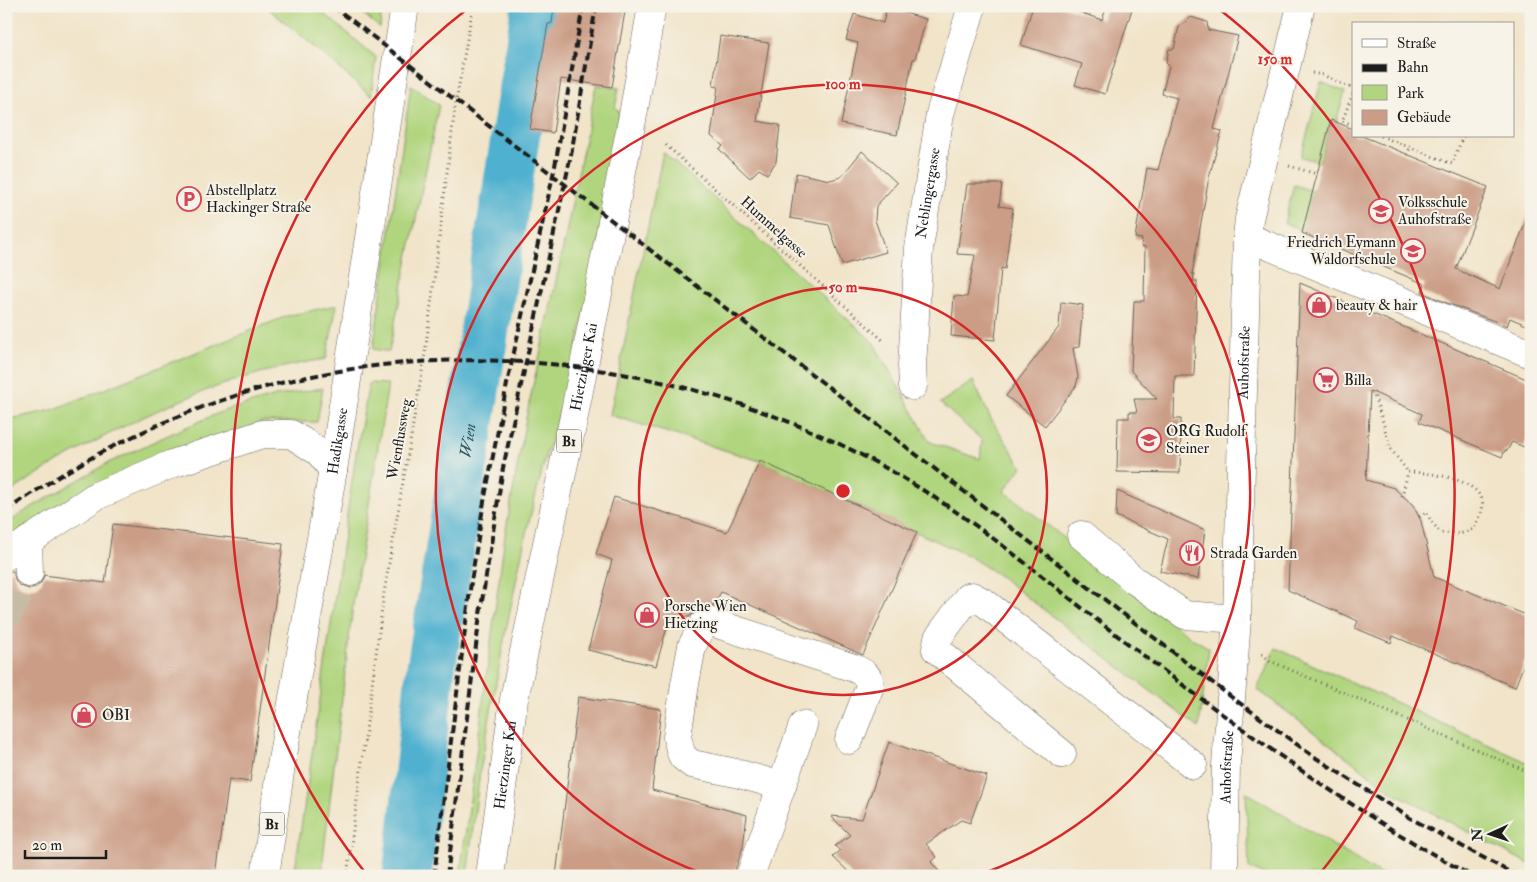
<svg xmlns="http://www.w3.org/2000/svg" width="1537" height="882" font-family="'IM FELL Double Pica',serif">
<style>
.green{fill:#b0d57e;stroke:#66784d}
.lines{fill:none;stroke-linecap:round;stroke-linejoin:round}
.river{stroke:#50b1cf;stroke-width:49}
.building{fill:#cb9d86}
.minor-tunnel{stroke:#c6bca6;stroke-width:28;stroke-dasharray:28 14;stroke-linecap:butt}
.minor-casing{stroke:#676259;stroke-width:29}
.major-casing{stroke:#676259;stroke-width:29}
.path{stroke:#676259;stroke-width:3;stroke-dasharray:1 4;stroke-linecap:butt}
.minor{stroke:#fff;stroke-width:28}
.major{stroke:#fff;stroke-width:28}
.rail{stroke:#1c1c1c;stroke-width:4;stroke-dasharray:8 4;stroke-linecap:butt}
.ring{fill:none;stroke:#d62828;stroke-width:2.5}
.labels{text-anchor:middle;stroke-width:4;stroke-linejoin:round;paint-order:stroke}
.shield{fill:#f7f3e8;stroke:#5e5c59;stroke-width:1}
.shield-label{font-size:14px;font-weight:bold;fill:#1c1c1c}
.poi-label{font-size:15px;fill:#1c1c1c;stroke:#f7f3e8;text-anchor:start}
.street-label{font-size:15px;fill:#1c1c1c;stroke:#f7f3e8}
.water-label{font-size:16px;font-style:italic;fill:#315864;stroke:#f7f3e8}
.centre{fill:#d62828;stroke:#f7f3e8;stroke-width:2.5}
.ring-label{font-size:15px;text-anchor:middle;font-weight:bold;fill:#d62828;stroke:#f7f3e8;stroke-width:4;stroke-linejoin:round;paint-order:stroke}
</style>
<rect width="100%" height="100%" fill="#f7f3e8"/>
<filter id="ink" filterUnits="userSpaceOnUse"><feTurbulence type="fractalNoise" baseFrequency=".02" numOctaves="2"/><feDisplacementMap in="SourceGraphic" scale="10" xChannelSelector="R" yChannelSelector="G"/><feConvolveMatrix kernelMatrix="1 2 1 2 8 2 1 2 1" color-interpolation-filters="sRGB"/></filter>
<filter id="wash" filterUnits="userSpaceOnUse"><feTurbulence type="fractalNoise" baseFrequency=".0096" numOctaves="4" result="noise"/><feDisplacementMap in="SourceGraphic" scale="20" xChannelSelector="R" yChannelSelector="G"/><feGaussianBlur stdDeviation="1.12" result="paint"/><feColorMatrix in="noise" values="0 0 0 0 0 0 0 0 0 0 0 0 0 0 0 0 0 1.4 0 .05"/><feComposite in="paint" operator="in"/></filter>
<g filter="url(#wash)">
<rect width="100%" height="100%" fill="#f1e4c9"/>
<!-- green -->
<path class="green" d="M265,6H315L376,57L371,96L316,48Z
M354,6H382L380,28Z
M1321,82L1345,92L1336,122L1331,120L1320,162L1301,157Z
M411,85L439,105L389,352L373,349Z
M596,85L619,88L615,108L619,111L608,199L569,386L546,455L526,533L504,640L480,771L467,876H460L505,535L526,418L561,258Z
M663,152L873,342L930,442L980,459L982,440L940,403L973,381L991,419L1022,467L1004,491L1192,638L1209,648L1199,728L997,574L969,556L760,461L610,415Z
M1294,185L1313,191L1303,230L1284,223Z
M337,305L326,359C245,371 166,403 94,442C64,458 33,475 6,496V420L52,410L287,316Z
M369,383L388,384L353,605L321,876H294L355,460Z
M323,388L317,422H262L6,543V525L25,511L106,464L166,436L221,412L276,396Z
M1276,648L1531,764V865L1391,791L1257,689Z
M1246,792L1383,876H1267L1249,868Z"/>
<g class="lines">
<!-- river -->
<path class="river" id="s1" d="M407,876L430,674L536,6"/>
</g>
<g id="blocks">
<!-- building -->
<path class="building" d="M554,6H626L612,87L561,79L553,133L530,129L548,24L552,23Z
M1033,6H1061L1102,20L1107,6H1133L1105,94L1075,85L1082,64L1021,45Z
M887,8L926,19L915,59H913L897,135L841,124L858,43L846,40L854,14L883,23Z
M1191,17L1207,22L1208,30L1238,36L1214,129L1222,131L1209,177L1192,274H1194L1193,281H1197L1194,376H1175L1174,419H1181L1180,473L1117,472L1118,418H1129V412H1137L1134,399H1157L1131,371L1134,301H1144L1145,247L1141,246L1142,239L1135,238L1147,168L1158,170L1177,98L1162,94L1169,66L1166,63L1169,49H1174L1179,27Z
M720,36L769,43L757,121L780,125L776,162L767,174L759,169L750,178L719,149L723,146L711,136L718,87L713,86Z
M1331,120L1353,129V136H1362L1488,187L1456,269L1500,289L1529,213H1531V327L1510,318L1507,326L1442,301L1422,292L1425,284L1302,233Z
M862,151L897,183L876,206L875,220L886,252L842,265L829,225L790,218L796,173L830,180L841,177Z
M967,184H1002L999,206L1013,208L1005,269L1001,268L995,340L951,336L954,296L967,297L975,255L957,254Z
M1300,283L1531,381V430L1524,447L1512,442L1507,451L1505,450L1502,457L1419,422L1422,414L1370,391L1366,480L1394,488L1413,505L1421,521L1434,577L1531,617V646L1515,687L1393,636L1391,643L1355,628L1358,621L1288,590Z
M1061,302L1083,305L1079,347L1073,348L1078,377L1076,386L1045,426L1006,396L1059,327Z
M760,461L917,532L863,655L721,592L714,605L705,606L699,609L689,617H670L656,666L588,650L612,560L596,554L614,497L727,532Z
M1117,491L1205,530L1198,579L1160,571L1168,539L1116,516Z
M113,524L283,544L250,782L229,779L216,876H6V584L8,571H13L16,582L21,586L29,589L38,586L42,581L44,575L105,583Z
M578,697L661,709L652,790L747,815L743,847L733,876H556Z
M889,742L987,776L970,823L961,820L926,844L937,857L931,862L943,876H853L833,857L840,851L835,846L850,835L831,816L862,819Z"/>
</g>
</g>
<g filter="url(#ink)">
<use href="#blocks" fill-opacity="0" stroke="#676259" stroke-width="1"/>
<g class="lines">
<!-- minor-tunnel -->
<path class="minor-tunnel" d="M6,619L29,573"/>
<defs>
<g id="minor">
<path d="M1247,237L1531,354"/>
<path id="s2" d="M913,386L912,366L919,248L940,114L972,6"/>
<path d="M1081,535L1134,580L1185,615L1237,619"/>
<path d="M28,541L29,573"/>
<path d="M6,556L96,496L172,464L262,434H291L319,452L333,470"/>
<path d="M1062,754L936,649L938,638L968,597L972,596L985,603L1193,765"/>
<path d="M782,786L736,773L692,764L683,757L681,753L677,737L685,684L692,646L703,625L708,621L854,668C862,672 870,675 870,686L849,740"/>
<path d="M750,876L803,725"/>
<path id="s3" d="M1224,876L1226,765L1237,619L1247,237L1249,219L1301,6"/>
</g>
<g id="major">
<path id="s4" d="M265,876L280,772L333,470L405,6"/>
<path id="s5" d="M490,876L514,699L573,421L633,115L652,6"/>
</g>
</defs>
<!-- minor casing -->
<use href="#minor" class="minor-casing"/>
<!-- major casing -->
<use href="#major" class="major-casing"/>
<!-- path -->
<path class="path" d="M1312,73L1323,75L1353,89
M1353,94L1342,121L1353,125
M1381,136L1452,164L1463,136
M666,145L885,342
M1407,155L1410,148
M1289,166L1317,174
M1373,392L1383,422L1390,448L1408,472
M1402,496L1408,472C1428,472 1475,478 1482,500C1485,509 1478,521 1473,529L1460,534L1441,533L1431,521L1426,512L1419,517
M1262,654L1270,661L1531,773
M347,876L384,593L425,354L455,107L473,6"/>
<!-- minor -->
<use href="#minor" class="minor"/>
<!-- major -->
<use href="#major" class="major"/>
<!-- rail -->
<path class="rail" d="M333,6L1230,696L1313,756L1410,818L1517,876
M6,511C83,457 167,415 258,389C483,326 737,369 932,496C995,536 1052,585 1110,630C1226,718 1344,807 1472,876
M434,876L471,582L483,507L507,384L555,166L583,6
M447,876L480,614L503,468L571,155L596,6"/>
</g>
</g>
<!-- distance rings -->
<g class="ring">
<circle cx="843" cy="491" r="204"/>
<path d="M707 875A407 407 0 1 1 979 875"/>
<path d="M368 876A611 611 0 0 1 471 6M1215 6A611 611 0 0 1 1318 876"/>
</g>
<!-- icons -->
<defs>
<symbol id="parking-ring" viewBox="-11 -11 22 22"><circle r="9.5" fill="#f7f3e8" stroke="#d1495b" stroke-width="1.5"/><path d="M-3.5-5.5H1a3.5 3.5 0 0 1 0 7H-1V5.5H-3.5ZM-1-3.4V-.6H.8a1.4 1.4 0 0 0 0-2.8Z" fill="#d1495b"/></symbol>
<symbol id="school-ring" viewBox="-11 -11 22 22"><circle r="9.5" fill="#f7f3e8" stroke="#d1495b" stroke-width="1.5"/><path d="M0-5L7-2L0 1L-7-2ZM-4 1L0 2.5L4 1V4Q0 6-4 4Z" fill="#d1495b"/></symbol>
<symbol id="shop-ring" viewBox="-11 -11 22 22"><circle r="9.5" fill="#f7f3e8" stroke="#d1495b" stroke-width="1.5"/><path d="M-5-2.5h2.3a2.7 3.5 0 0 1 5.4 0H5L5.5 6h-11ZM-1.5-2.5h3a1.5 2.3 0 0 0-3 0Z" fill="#d1495b"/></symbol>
<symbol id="supermarket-ring" viewBox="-11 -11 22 22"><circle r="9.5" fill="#f7f3e8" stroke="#d1495b" stroke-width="1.5"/><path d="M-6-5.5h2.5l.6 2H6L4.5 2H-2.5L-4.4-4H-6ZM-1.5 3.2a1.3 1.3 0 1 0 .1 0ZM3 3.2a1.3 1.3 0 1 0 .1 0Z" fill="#d1495b"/></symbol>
<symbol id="restaurant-ring" viewBox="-11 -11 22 22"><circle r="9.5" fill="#f7f3e8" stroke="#d1495b" stroke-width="1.5"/><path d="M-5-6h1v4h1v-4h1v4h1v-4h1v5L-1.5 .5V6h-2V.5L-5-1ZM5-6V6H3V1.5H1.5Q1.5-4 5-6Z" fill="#d1495b"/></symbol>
</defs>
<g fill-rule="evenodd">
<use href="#parking-ring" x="175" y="185" width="28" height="28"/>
<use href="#school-ring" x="1367" y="197" width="28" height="28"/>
<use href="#school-ring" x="1399" y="237" width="28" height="28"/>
<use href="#shop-ring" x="1305" y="291" width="28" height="28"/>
<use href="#supermarket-ring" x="1312" y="366" width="28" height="28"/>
<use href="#school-ring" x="1135" y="426" width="28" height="28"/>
<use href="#restaurant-ring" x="1178" y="539" width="28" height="28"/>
<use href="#shop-ring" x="633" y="601" width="28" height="28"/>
<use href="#shop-ring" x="70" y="701" width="28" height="28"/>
</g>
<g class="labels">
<!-- shield labels -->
<g class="shield">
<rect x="556.5" y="429.5" width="25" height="23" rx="4"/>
<rect x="259.5" y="812.5" width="25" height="23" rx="4"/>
</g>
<g class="shield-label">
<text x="569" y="446">B1</text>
<text x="272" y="829">B1</text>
</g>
<!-- poi labels -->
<g class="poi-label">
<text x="206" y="195">Abstellplatz<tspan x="206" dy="17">Hackinger Straße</tspan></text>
<text x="1398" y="207">Volksschule<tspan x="1398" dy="17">Auhofstraße</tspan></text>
<text x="1396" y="247" text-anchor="end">Friedrich Eymann<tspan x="1396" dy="17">Waldorfschule</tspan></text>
<text x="1336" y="310">beauty &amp; hair</text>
<text x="1344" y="385">Billa</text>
<text x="1166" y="436">ORG Rudolf<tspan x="1166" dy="17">Steiner</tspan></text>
<text x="1210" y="558">Strada Garden</text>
<text x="664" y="611">Porsche Wien<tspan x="664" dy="17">Hietzing</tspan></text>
<text x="102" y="720">OBI</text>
</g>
<!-- street labels -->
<g class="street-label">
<text dy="5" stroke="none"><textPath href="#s2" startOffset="194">Neblingergasse</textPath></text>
<text transform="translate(774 227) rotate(42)" y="5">Hummelgasse</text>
<text dy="5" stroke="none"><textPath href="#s3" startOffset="514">Auhofstraße</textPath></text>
<text dy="5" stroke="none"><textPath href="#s5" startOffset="518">Hietzinger Kai</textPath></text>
<text transform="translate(399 439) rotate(-80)" y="5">Wienflussweg</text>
<text dy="5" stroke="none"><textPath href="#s4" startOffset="441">Hadikgasse</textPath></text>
<text dy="5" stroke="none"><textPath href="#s5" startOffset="112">Hietzinger Kai</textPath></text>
<text dy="5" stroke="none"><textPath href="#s3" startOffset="109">Auhofstraße</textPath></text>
</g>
<!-- water labels -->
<g class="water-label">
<text dy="6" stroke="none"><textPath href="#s1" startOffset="440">Wien</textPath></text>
</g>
</g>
<circle cx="843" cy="491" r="8" class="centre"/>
<g class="ring-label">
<text x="1275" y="64">150 m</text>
<text x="843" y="89">100 m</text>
<text x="843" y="292">50 m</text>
</g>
<!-- margin -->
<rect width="1537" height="882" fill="none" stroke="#f7f3e8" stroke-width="25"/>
<!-- legend -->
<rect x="1352" y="22" width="162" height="115" fill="#f7f3e8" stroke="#9f9d96"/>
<rect x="1362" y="39" width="25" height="8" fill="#ffffff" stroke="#9f9d96"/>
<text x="1397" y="48" font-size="15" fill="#1c1c1c">Straße</text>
<rect x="1362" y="64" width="25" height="8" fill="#1c1c1c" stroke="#9f9d96"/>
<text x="1397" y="72" font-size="15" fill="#1c1c1c">Bahn</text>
<rect x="1362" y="85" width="25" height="15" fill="#b0d57e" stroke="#9f9d96"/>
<text x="1397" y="98" font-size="15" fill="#1c1c1c">Park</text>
<rect x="1362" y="110" width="25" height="15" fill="#cb9d86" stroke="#9f9d96"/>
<text x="1397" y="122" font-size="15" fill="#1c1c1c">Gebäude</text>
<!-- north arrow -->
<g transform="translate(1490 834) rotate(267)" stroke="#f7f3e8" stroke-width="4" paint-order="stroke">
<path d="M0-4L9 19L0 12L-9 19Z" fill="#1c1c1c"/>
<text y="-8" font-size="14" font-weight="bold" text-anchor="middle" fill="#1c1c1c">N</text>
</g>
<!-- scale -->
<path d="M25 850v8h81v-8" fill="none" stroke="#1c1c1c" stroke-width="2.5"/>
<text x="32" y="850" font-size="15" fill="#1c1c1c" stroke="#f7f3e8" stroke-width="4" paint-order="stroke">20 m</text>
</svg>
